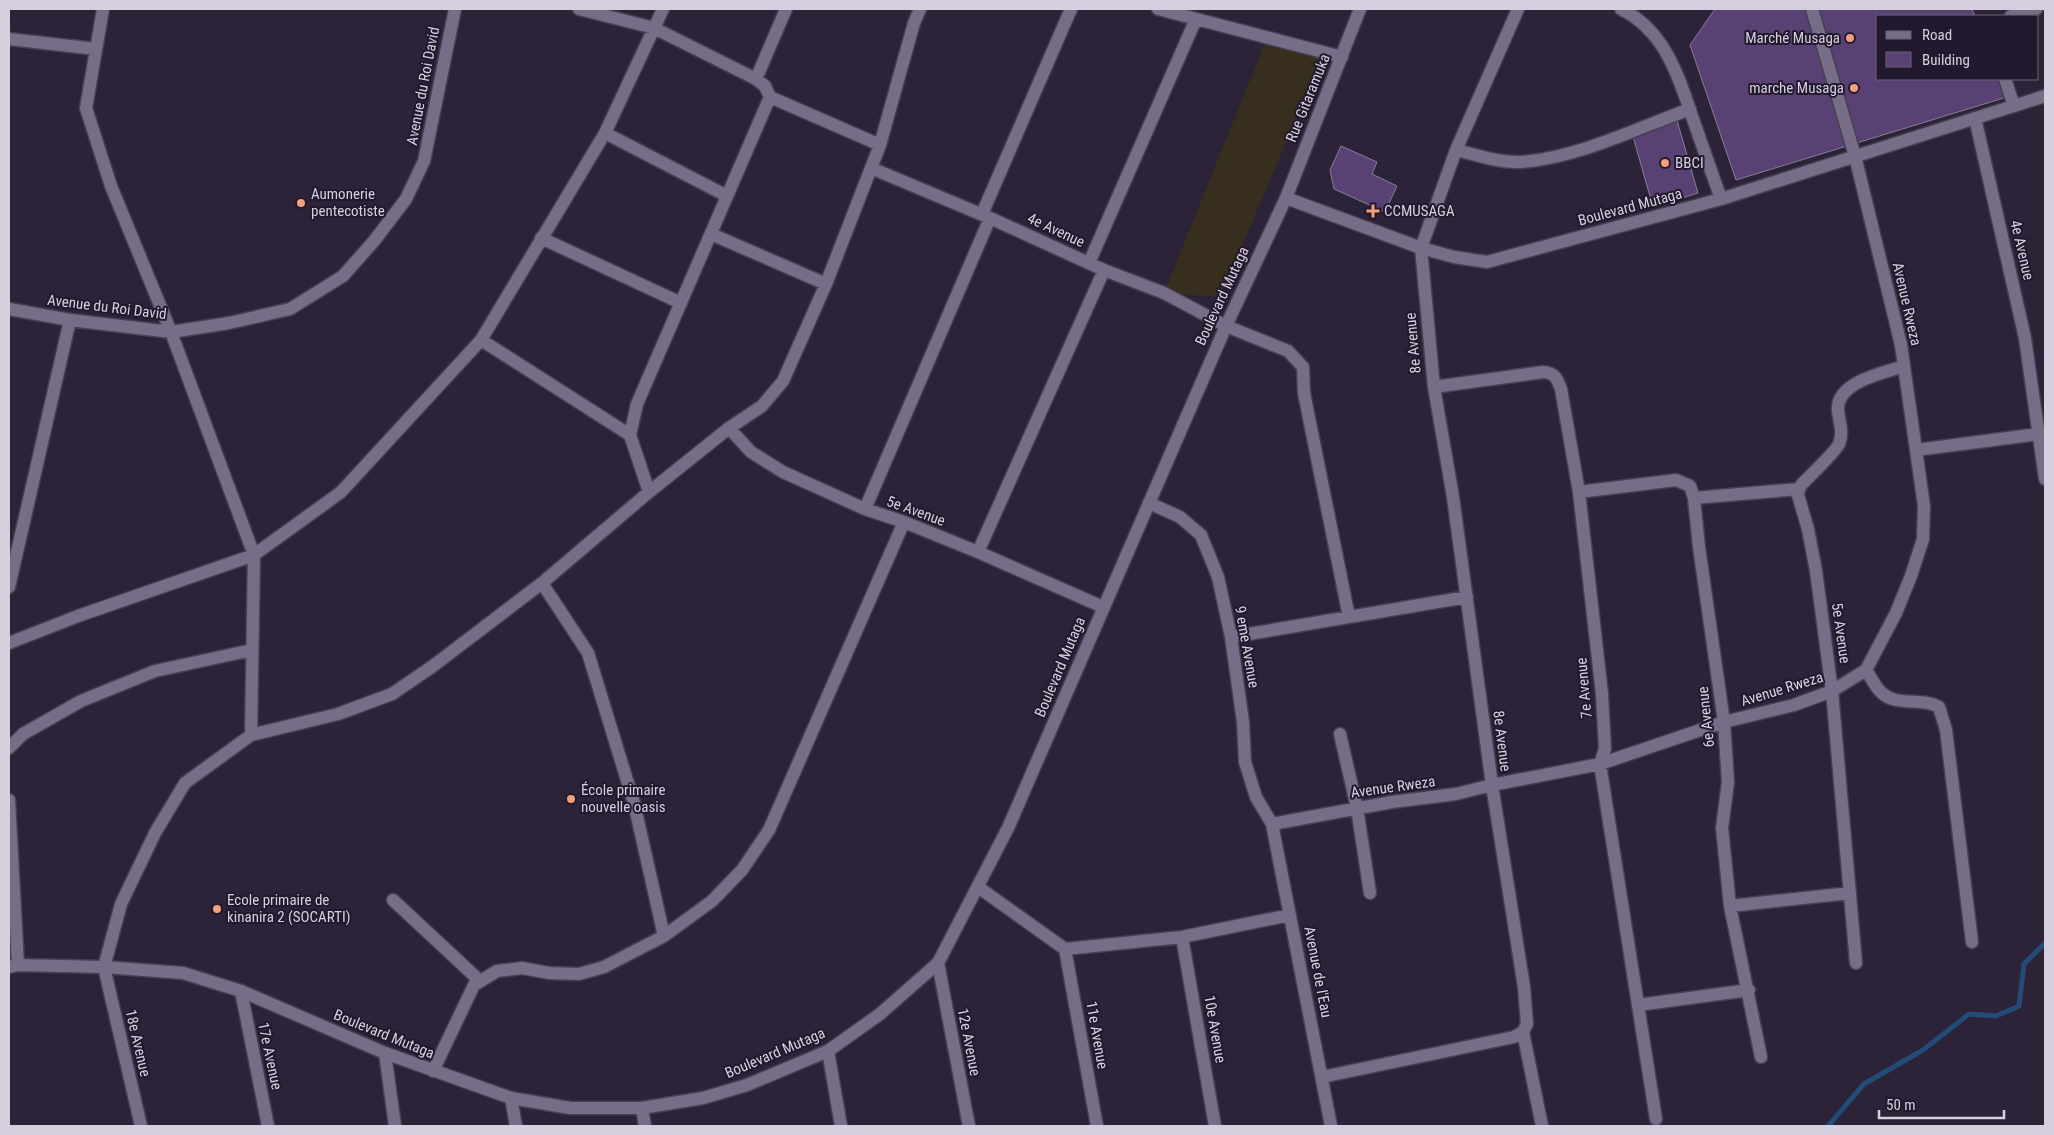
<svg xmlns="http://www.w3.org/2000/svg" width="2054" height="1135" font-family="'Roboto Condensed',sans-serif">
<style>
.industrial{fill:#372e1e}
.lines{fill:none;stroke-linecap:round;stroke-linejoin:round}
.stream{stroke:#224c77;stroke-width:5}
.building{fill:#594174;stroke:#877d96}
.minor-casing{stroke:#473f51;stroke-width:15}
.tertiary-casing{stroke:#473f51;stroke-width:15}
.minor{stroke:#776d86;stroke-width:12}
.tertiary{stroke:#776d86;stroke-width:12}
.poi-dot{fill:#f1a17b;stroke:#23192e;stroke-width:2}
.labels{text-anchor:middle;stroke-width:4;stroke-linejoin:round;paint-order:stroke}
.poi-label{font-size:15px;fill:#d6d0de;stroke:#23192e;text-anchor:start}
.street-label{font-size:15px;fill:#d6d0de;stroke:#23192e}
</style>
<rect width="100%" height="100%" fill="#2c2338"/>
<!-- industrial -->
<path class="industrial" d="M1267,38L1322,59L1220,297L1164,293Z"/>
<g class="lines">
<!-- stream -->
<path class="stream" d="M1828,1126L1864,1084L1923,1050L1969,1014L1996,1016L2019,1006L2024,964L2045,943"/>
</g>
<!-- building -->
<path class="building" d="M1715,9H1972L1975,16H1878V79H2000L2007,97L1736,180L1690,45Z
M1676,117L1698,193L1653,207L1632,133Z
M1341,146L1377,162L1372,174L1397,186L1385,212L1334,189L1330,170Z"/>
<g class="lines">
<defs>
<path id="minor" d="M103,9L86,108L111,186L171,332L254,555L251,735
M579,9L654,28L756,79L765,86L770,97L637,404L630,435L649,492
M1158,9L1342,57
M1621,9C1666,31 1679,78 1694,122C1703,147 1712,173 1721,199
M2011,16L2036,9
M9,39L96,49
M756,79L786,9
M2005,79L2014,106
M770,97L880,145
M1975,118L2025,338L2045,479
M605,133L727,196
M1456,150C1477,155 1499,163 1521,162C1577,158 1638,128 1690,109
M871,168L990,218L1104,270L1164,293L1226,326L1288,351L1303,367L1304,393L1349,617
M1286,198L1360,9
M982,214L1071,9
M711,234L826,284
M541,238L681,303
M1089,263L1196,19
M9,309L70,320L171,332L229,323L290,309L343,276L374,241L406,199L424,161L455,9
M481,340L630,435
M1434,387L1543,372C1555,373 1557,378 1561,389L1579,492L1602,694L1605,749L1600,764L1656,1119
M729,428L751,452L783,472L865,509L904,522L978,552L1103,607
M1916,450L2039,434
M1579,492L1676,480L1690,486L1694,498L1699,547L1724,722L1728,782L1722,828L1730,906L1761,1057
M1694,498L1799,489
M1149,503L1180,517L1201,535L1218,577L1231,637L1243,722L1245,762L1256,797L1272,824L1331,1126
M865,509L990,218
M978,552L1104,270
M542,583L588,653L634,803L664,936
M9,587L70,320
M1231,637L1467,597
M9,643L78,616L254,555L341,492L481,340L605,133L663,9
M1866,670C1871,677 1875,687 1882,693C1897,707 1922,697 1939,707L1946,730L1972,942
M1340,734L1357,808L1370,893
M9,748L23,734L81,701L155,671L252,650
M9,800L18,965
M1272,824L1392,802L1456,794L1492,785L1600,764L1724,722L1794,705L1832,691L1866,670L1896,613L1911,576L1923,539L1924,506L1901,345L1855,156L1812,9
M978,887L1065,949L1182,937L1290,915
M393,900L480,981
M1730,906L1850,893
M1182,937L1215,1126
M1065,949L1097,1126
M1856,963L1832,691L1816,571L1808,529L1798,495L1799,489L1802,484C1809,477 1836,451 1839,444C1844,432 1839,422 1838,410C1836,382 1883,373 1904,366
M241,991L268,1126
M1638,1005L1749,990
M1523,1032L1542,1126
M828,1051L841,1126
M385,1053L395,1126
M433,1071L474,985L497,971L522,968L549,973L579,974L604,967L664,936L712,901L742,870L769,830L904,522
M1322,1077L1514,1037L1523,1032L1527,1024L1524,987L1492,785L1453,497L1434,387L1421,248L1456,150L1518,9
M511,1098L516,1126
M642,1108L645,1126
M141,1126L104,967L121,904L155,833L185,783L251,735L338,714L392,694L433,666L542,583L649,492L729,428L762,406L783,381L826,284L880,145L914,23L920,9"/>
<path id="tertiary" d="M938,963L969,1126
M9,967L18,965L104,967L183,973L241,991L385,1053L511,1098L570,1108H642L703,1098L747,1085L828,1051L880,1014L938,963L1008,828L1226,326L1286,198L1421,248L1454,257L1487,262L1721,199L2045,96"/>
</defs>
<!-- minor casing -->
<use href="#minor" class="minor-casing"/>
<!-- tertiary casing -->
<use href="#tertiary" class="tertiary-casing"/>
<!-- minor -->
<use href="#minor" class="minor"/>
<!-- tertiary -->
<use href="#tertiary" class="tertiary"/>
</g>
<!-- markers -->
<g class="poi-dot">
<circle cx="1850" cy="38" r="5"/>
<circle cx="1854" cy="88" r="5"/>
<circle cx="1665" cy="163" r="5"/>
<circle cx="301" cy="203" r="5"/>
<path d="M1370.5 203.5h5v5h5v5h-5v5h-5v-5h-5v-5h5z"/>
<circle cx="571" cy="799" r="5"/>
<circle cx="217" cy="909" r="5"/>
</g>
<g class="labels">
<!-- poi labels -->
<g class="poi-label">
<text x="1840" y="43" text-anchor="end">Marché Musaga</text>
<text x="1844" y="93" text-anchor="end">marche Musaga</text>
<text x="1675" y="168">BBCI</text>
<text x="311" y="199">Aumonerie<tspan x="311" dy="17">pentecotiste</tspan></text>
<text x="1384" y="216">CCMUSAGA</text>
<text x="581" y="795">École primaire<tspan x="581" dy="17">nouvelle oasis</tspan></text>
<text x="227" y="905">Ecole primaire de<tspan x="227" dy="17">kinanira 2 (SOCARTI)</tspan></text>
</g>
<!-- street labels -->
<g class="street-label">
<text transform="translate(423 86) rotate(-79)" y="5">Avenue du Roi David</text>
<text transform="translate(1308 98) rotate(-68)" y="5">Rue Gitaramuka</text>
<text transform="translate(1630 207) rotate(-15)" y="5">Boulevard Mutaga</text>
<text transform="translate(1056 230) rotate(25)" y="5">4e Avenue</text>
<text transform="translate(2022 250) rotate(77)" y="5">4e Avenue</text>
<text transform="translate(1222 296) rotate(-65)" y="5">Boulevard Mutaga</text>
<text transform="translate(1907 304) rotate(77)" y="5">Avenue Rweza</text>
<text transform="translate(107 307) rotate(7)" y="5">Avenue du Roi David</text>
<text transform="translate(1413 343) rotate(-95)" y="5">8e Avenue</text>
<text transform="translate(916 511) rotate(20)" y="5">5e Avenue</text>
<text transform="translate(1841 633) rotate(82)" y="5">5e Avenue</text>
<text transform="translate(1247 647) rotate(80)" y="5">9 eme Avenue</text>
<text transform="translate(1060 667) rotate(-67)" y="5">Boulevard Mutaga</text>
<text transform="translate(1584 688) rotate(-95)" y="5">7e Avenue</text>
<text transform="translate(1782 689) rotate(-17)" y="5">Avenue Rweza</text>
<text transform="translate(1706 717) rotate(-96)" y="5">6e Avenue</text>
<text transform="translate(1502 741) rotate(83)" y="5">8e Avenue</text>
<text transform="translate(1393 787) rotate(-8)" y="5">Avenue Rweza</text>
<text transform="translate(1318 972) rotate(79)" y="5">Avenue de l'Eau</text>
<text transform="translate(1215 1029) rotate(80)" y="5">10e Avenue</text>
<text transform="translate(384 1034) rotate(22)" y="5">Boulevard Mutaga</text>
<text transform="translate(1097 1035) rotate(80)" y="5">11e Avenue</text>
<text transform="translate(969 1042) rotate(79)" y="5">12e Avenue</text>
<text transform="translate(138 1043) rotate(77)" y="5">18e Avenue</text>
<text transform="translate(775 1053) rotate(-23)" y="5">Boulevard Mutaga</text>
<text transform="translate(270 1056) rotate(78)" y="5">17e Avenue</text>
</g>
</g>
<!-- border -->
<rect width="2054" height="1135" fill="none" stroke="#d6d0de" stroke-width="20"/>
<!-- legend -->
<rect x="1876" y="15" width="162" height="65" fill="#23192e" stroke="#6b6274"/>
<rect x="1886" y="31" width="25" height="8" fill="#776d86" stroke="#6b6274"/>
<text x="1922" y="40" font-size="15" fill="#d6d0de">Road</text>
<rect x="1886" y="52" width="25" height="15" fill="#594174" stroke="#6b6274"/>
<text x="1922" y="65" font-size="15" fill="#d6d0de">Building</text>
<!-- scale -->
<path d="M1879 1110v8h125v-8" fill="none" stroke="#d6d0de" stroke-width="2.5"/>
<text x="1886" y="1110" font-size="15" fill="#d6d0de" stroke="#23192e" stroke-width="4" paint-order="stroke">50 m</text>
</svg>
